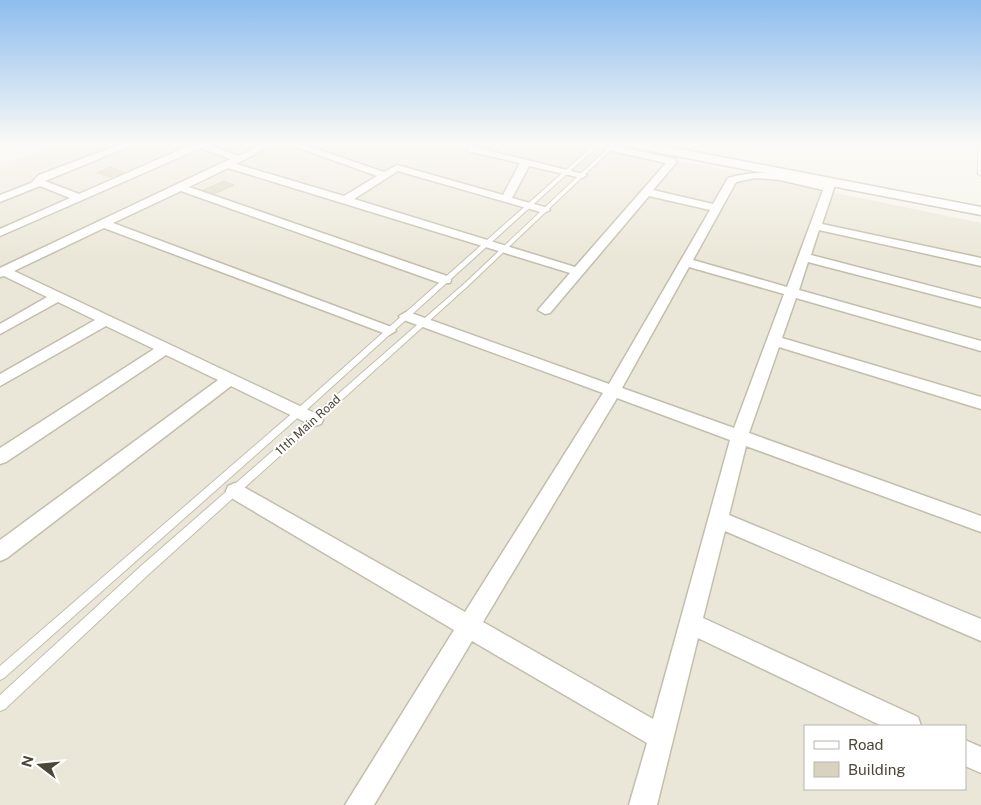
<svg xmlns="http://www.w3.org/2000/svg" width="981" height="805" font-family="'Public Sans',sans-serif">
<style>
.residential{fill:#ebe7d8;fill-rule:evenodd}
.building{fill:#d9d2bf;stroke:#d4cbb1}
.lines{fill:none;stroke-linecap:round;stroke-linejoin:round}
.service-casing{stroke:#c3beac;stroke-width:2}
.minor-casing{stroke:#c3beac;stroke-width:3}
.tertiary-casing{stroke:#c3beac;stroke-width:3}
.service{fill:#fff;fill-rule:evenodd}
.minor{fill:#fff;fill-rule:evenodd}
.tertiary{fill:#fff;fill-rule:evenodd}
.labels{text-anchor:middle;stroke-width:4;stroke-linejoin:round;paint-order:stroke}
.street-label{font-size:12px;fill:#4b4637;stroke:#fff}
</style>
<rect width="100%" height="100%" fill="#f6f4ea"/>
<!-- residential -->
<path class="residential" d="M61,144H599L981,223V805H0V165ZM805,726H965V789H805Z"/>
<!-- building -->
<path class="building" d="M110,167L124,172L111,177L97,173Z
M224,181L234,185L212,195L201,191Z"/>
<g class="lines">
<defs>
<path id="service" d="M595,144H600L302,414L4,678L0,680V666L296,410Z
M612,144H617L469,285L149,574L5,709L0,711V695L141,566L465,283Z
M978,144H981V176L978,174Z"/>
<path id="minor" d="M0,144H8L0,148Z
M121,144H135L45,181L79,194L193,144H207L238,156L262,144H275L236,164L344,196L377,176L288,144H302L384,172L397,165L503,195L520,163L468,151V147L471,146L587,175L582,178L529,166L512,198L548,208L550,210L544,213L398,171L354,199L575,267L666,163L608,150L606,148L611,145L676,159V163L653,190L713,204L728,178C762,167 792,176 825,184L827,180H835L836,182L822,224L981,258V266L819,230L811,255L981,299V307L808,262L799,290L981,341V351L796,298L782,338L981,397V409L779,347L749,433L981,516V532L746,446L729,515L981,619V641L725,531L703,618L918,717L921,726H882L698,638L657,805H629L647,743L472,641L374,805H345L454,630L228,496L226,491L228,486L235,483L242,486L465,612L603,393L401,319L399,316L406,312L411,313L609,384L710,210L649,196L550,313L545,314L538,310L570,273L228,168L189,187L450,277L451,280L450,283H440L181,191L113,223L394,328L396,331L389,335L104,228L14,271L321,416L323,420L321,424L315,426L309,424L231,386L7,558L0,561V540L218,380L166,355L6,462L0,464V448L154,349L106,326L0,386V374L95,320L58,302L0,334V324L47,297L4,276L0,277V268L230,159L201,148L0,236V229L70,198L40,186L0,202V195L31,183L39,175ZM755,178L780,180L823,190L787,287L693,260L736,182ZM689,267L784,294L734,428L622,388ZM617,398L730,440L653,719L483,622Z
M965,740L981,747V773L965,766Z"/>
<path id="tertiary" d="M629,144H654L981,207V215L635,148Z"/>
</defs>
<!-- service casing -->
<use href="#service" class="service-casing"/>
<!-- minor casing -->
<use href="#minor" class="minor-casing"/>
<!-- tertiary casing -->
<use href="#tertiary" class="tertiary-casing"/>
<!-- service -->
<use href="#service" class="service"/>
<!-- minor -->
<use href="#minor" class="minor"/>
<!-- tertiary -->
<use href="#tertiary" class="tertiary"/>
</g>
<!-- sky -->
<linearGradient id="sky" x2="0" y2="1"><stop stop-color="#8dbdee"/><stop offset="0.56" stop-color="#fbfaf6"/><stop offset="1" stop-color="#fbfaf6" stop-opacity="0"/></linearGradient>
<rect width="981" height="257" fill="url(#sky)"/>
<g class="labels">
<!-- street labels -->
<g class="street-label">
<text transform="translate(308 425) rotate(-42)" y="4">11th Main Road</text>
</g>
</g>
<!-- legend -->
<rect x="804" y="725" width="162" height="65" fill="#ffffff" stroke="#b7b5af"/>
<rect x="814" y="741" width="25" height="8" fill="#ffffff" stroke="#b7b5af"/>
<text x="848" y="750" font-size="15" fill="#4b4637">Road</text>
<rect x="814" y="762" width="25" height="15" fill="#d9d2bf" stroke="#b7b5af"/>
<text x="848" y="775" font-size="15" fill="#4b4637">Building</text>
<!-- north arrow -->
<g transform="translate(40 765) rotate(286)" stroke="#ffffff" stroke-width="4" paint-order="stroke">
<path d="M0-4L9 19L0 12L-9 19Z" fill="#4b4637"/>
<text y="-8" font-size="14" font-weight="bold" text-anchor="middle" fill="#4b4637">N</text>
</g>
</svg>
